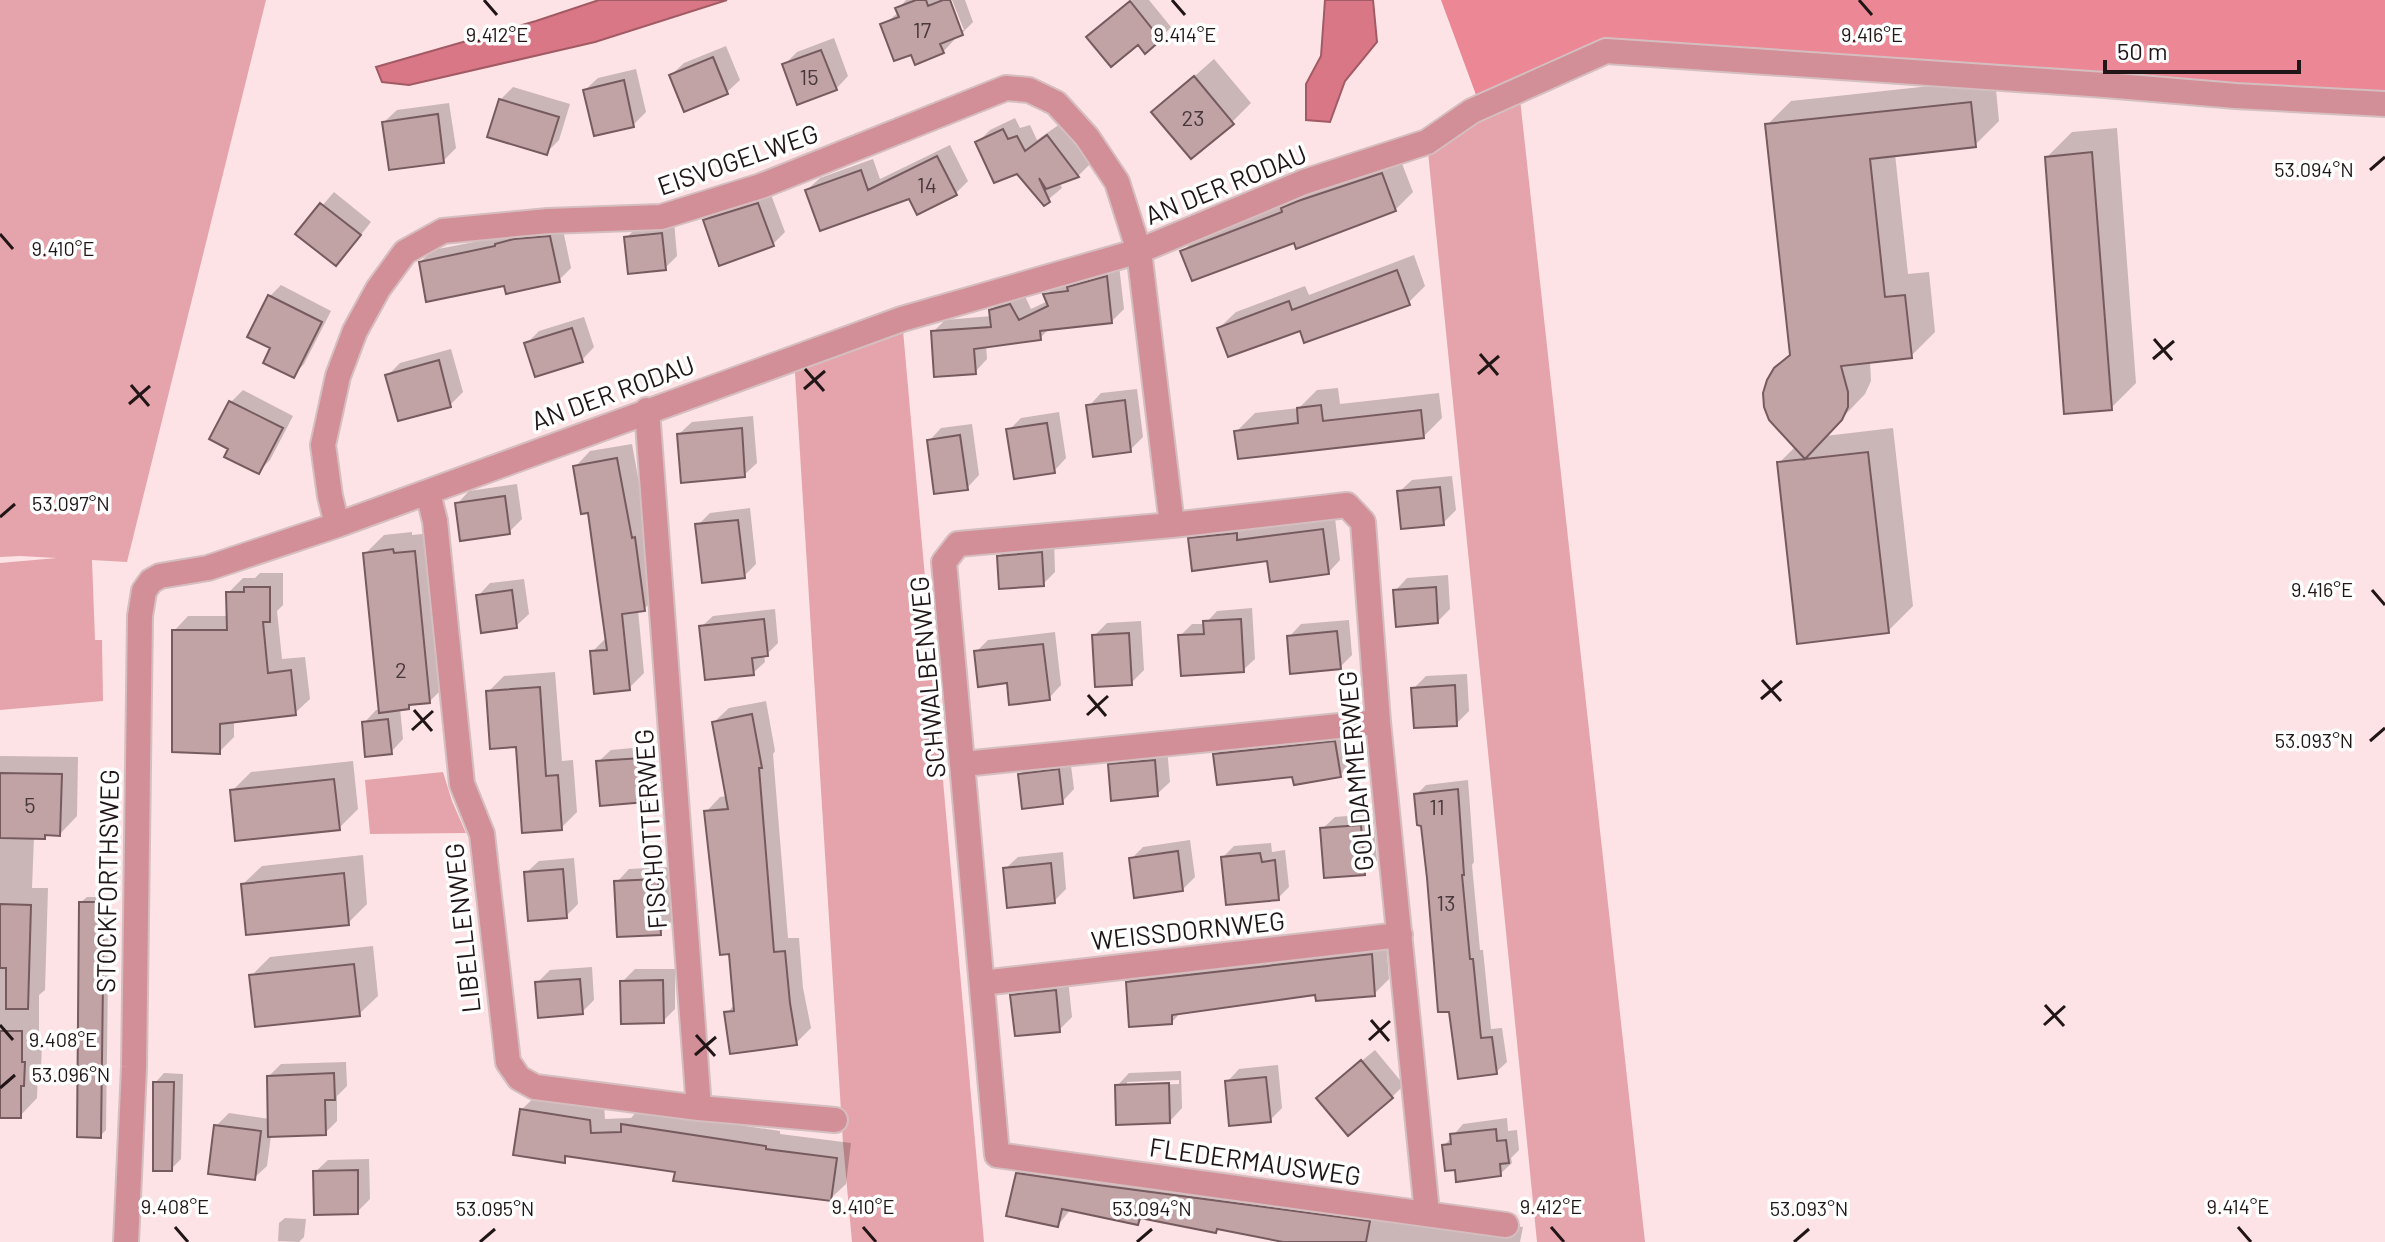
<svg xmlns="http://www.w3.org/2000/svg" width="2385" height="1242" font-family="Barlow,sans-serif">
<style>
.green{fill:#e5a4ab}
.forest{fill:#ec8795}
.water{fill:#da7786;stroke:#a25a65;stroke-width:2}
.shadow{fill:#0003;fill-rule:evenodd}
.building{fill:#c1a3a6;stroke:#765b5e;stroke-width:2}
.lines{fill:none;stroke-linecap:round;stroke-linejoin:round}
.minor-casing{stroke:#d5bec0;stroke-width:28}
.minor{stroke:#d38f97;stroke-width:24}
.ticks{fill:none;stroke:#201517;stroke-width:3}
.labels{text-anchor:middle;stroke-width:7;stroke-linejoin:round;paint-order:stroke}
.number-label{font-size:22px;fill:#48383b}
.street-label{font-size:26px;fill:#201517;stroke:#fff}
.ticks-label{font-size:20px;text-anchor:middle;fill:#201517;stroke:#fff;stroke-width:7;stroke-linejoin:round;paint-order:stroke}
</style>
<rect width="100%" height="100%" fill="#fde3e5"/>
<!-- green -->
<path class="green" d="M0,0H266L127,562L92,560L95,640H102L103,701L0,710V563L57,558L20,556L0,557Z
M1519,90L1645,1242H1537L1427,142Z
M902,319L984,1242H852L843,1143L794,357Z
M443,772L452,801L466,833L370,834L365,780Z"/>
<!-- forest -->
<path class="forest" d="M1441,0H2385V91L2240,89L1606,49L1479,103Z"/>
<!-- water -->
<path class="water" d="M599,0H727L595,42L409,85L382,82L376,67L536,21Z
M1325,0H1373L1377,42L1345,81L1330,122L1306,120V84L1321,56Z"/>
<!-- shadow -->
<path class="shadow" d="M906,0H948L960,30H964L952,0H965L973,22L962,33L953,37L954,40L943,52L912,53L883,25L899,12L898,9Z
M1132,0H1149L1171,27L1160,39L1138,42L1101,25Z
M834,38L848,76L836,89L784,65L797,52Z
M726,46L740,80L727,92L685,109L671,75L684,63Z
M1214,59L1251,103L1232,122L1154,112Z
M636,69L646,112L633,125L585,90L598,78Z
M1995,79L1999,121L1975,145L1895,154L1908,274L1929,272L1935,332L1911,356L1870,361L1871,381L1865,394L1825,436L1893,428L1913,606L1888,631L1779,463L1796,446L1792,354L1767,125L1791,101Z
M513,87L570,104L559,140L546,153L500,100Z
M449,103L456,148L443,161L384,122L397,110Z
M1015,118L1020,128L1030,125L1037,140L1060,124L1090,164L1078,176L1059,182L1062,188L1044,203L1017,172L978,142L990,130Z
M2117,128L2136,383L2111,408L2047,157L2072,132Z
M950,145L968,181L955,194L910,196L807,190L820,178L873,159L880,179Z
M1399,156L1413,192L1395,210L1295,240L1182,252L1200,234Z
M334,192L371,222L348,251L298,234Z
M770,192L785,232L772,245L705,220L718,208Z
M674,221L677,256L665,268L627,237L639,225Z
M562,225L571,268L559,280L506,284L420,262L433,250Z
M1414,255L1425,286L1408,303L1301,328H1219L1236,312L1305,286L1309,295Z
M1119,265L1124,309L1111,322L1050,328L1040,338L986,345L987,359L975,372L933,332L945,320L992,316L991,310L1004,298L1023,292L1031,309L1048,301L1046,295L1058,283Z
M281,285L331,311L304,364L293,376L273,347L269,297Z
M584,317L594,347L582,360L526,344L539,331Z
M451,349L463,392L450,405L388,375L400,363Z
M1338,388L1340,404L1439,393L1442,418L1424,436L1237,431L1255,413L1299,408L1317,390Z
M1137,389L1143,437L1130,450L1089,406L1101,393Z
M243,390L293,416L270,460L258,472L231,448L212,438L231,402Z
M1059,412L1066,458L1054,471L1009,430L1021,418Z
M753,416L757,463L744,475L679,434L692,422Z
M972,424L979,475L967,488L929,441L941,428Z
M632,444L659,594L644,609L638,610L644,673L629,688L592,652L607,637L590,510L575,467L590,451Z
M1452,476L1456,510L1443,523L1399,492L1412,480Z
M517,484L522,519L509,532L457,504L469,491Z
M750,508L756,564L744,576L698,525L710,513Z
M1335,518L1340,560L1328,573L1190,539L1203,527L1248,521L1249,528Z
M412,532V535L433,533L449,682L430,701L413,703L408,707L400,708L403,739L391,752L364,723L376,710H381L365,554L384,535Z
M1054,540L1055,572L1043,584L999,556L1012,544Z
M260,573H283V605L277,611L282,659L305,657L310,699L295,713L234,720V737L219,752L174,631L188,616H229L228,593L243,578H255Z
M1448,575L1450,609L1438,621L1395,591L1407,578Z
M524,579L529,614L516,626L478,596L490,583Z
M1252,608L1255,659L1243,670L1180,636L1192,624H1205L1217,611Z
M775,609L778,643L767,654L764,655L765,662L753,673L701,627L713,616Z
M1349,620L1352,655L1340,667L1289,637L1301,624Z
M1141,621L1144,670L1131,683L1094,636L1107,623Z
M1055,632L1061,685L1049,698L1009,681L976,652L988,640Z
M555,672L562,761L573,760L577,812L561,828L488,692L504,676Z
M1467,674L1469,711L1456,724L1413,689L1426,676Z
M766,701L775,751L773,754L788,938H799L803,988L811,1028L796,1043L727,1013L735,1004L731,952L706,812L720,797L727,796L714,722L729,708Z
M1347,730L1353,763L1340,775H1294L1215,755L1228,742Z
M654,746L657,788L645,800L598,762L611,750Z
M1167,748L1170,782L1157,794L1110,765L1122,753Z
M0,756L78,757L77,816L60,834L34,837L32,888H48L45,990L39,995V1045H42L41,1067L38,1070L37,1098L20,1116L0,1115Z
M1070,758L1074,789L1062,802L1020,774L1032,762Z
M353,761L358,809L339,828L232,791L251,772Z
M1468,780L1474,862L1472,865L1480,950H1483L1491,1029L1502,1028L1507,1062L1496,1072L1459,1077L1423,825L1416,795L1426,785Z
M1373,814L1377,861L1364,873L1322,829L1335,817Z
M1190,840L1195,877L1183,889L1131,859L1143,847Z
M1271,843L1272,852L1285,850L1289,887L1278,898L1223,857L1234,846Z
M1063,852L1066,889L1054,901L1005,869L1018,857Z
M363,855L367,904L348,923L243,884L262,866Z
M574,858L578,904L566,916L526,873L539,861Z
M670,867L672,921L660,933L617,882L629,869Z
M87,897H109L106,1130L100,1136L81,902Z
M1386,940L1389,979L1374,994L1317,992L1182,1011L1172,1022L1128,982L1143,967Z
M373,946L378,996L359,1014L251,976L270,957Z
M592,967L594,1000L582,1012L537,983L550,970Z
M635,969H675V1009L663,1021L622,982Z
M1068,979L1072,1017L1059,1030L1013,996L1025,983Z
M1375,1050L1404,1085L1392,1097L1331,1086Z
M346,1062L347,1086L337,1096V1121L325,1133L271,1135L267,1166L254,1178L216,1126L229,1113L270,1119L269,1076L281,1064Z
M1278,1065L1282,1108L1270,1120L1227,1082L1239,1069Z
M1181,1071L1182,1108L1170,1121L1117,1086L1129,1073ZM1179,1080V1084L1127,1086V1082Z
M164,1073L183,1074L181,1159L171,1169L155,1083Z
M537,1095L604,1105L605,1119L631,1118L638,1110L780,1131V1134L851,1143L846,1184L830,1199L677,1170L569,1155L564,1160L521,1110Z
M1507,1118L1508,1131L1517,1130L1519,1150L1511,1158L1512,1163L1500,1174L1456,1168L1444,1146L1463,1124Z
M369,1159L370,1199L357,1212L315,1172L328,1160Z
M1030,1161L1486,1224L1523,1227L1520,1242H1293L1219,1227L1216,1231L1144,1217L1138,1223L1071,1209L1058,1225L1017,1174Z
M285,1218L306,1219L304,1237L299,1242L278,1241L279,1223Z"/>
<!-- building -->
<path class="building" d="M916,0H926L928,6L943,0H950L963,35L940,44L944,53L915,65L911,55L894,61L880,24L899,17L895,8Z
M1130,1L1161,40L1145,54L1138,45L1111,67L1086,37Z
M821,50L837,90L797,105L782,64Z
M713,57L728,94L684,112L669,75Z
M1194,76L1234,124L1191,159L1151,112Z
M624,80L634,127L594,136L583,90Z
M499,99L559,117L547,155L487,137Z
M1971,102L1976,147L1870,159L1885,297L1905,295L1912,358L1841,366L1848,392V407L1842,420L1805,459L1769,420L1764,407L1763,393L1767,380L1774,368L1790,355L1765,124Z
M438,114L444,163L389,170L382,122Z
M1003,129L1008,139L1017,136L1025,151L1047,135L1079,177L1046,189L1039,178L1050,202L1044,206L1017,174L994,183L975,142Z
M2092,152L2112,410L2064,414L2045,157Z
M937,156L957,195L917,215L909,199L820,231L805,190L861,170L868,190Z
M1382,173L1396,211L1296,249L1294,243L1192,281L1180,251L1282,212L1281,208L1298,201Z
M320,203L361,235L336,266L295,234Z
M758,203L774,246L719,266L703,220Z
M662,233L666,270L628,274L624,237Z
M550,236L560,282L506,294L504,286L426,302L419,262L495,246V244L514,239Z
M1397,270L1410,305L1304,343L1300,331L1228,357L1217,328L1289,301L1292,310Z
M1107,276L1112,323L1040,331L1041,340L974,349L976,374L934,377L931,331L991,327L989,310L1010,304L1019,320L1048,306L1043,294L1068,291L1067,287Z
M268,295L322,322L294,378L263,363L270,348L247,337Z
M572,328L583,362L535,377L524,343Z
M439,360L451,407L398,421L385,375Z
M1125,400L1131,452L1093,457L1086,405Z
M229,401L283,428L259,474L224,457L228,449L209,439Z
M1321,405L1323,421L1421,410L1424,438L1238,459L1234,431L1298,423L1297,408Z
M1047,423L1055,473L1014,479L1006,429Z
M742,428L745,477L681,483L677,434Z
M960,435L968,490L934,494L927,440Z
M1868,452L1889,633L1797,644L1777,462Z
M617,458L632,538L635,537L645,611L622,614L630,690L594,694L590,651L607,650L588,513L581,514L573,466Z
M1440,487L1444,525L1401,529L1397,491Z
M505,496L510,534L460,541L455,503Z
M738,520L745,578L702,583L695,524Z
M1323,529L1329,574L1270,582L1267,561L1192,571L1188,538L1237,533V540Z
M393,549L394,553L415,551L430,703L409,705V709L379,713L363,553Z
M1042,552L1044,586L999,589L997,556Z
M244,587H270V622H263L268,673L291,670L296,715L220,724V754L172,752V630H227L226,592H244Z
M1436,587L1438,623L1396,627L1393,590Z
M512,590L517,628L481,633L476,595Z
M764,619L768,656L752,658L754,675L705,680L699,626Z
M1241,619L1244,672L1181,676L1178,635L1204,634L1203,621Z
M1337,631L1341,669L1290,674L1287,636Z
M1129,633L1132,685L1095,687L1092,635Z
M1043,644L1050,700L1009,705L1007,683L978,687L974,651Z
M1455,685L1457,726L1414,728L1411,688Z
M540,687L546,776L558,775L562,830L522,833L516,747L490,749L486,691Z
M752,714L762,768H759L774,952L785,951L790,1003L797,1045L730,1054L724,1012L734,1011L729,954L720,955L704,811L728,809L712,722Z
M388,719L392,754L365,757L362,722Z
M1335,741L1341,777L1294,785L1292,777L1217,785L1213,754Z
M642,758L646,802L600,806L596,761Z
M1155,760L1158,796L1111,801L1108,764Z
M1059,769L1063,804L1022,809L1018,774Z
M0,773L62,774L60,836L45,835V839L0,838Z
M334,779L340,830L235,841L230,790Z
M1458,789L1464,875H1462L1470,959H1473L1481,1038L1492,1037L1497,1074L1458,1079L1449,1012H1438L1427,878L1421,826L1417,825L1414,794Z
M1361,825L1365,875L1324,878L1320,828Z
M1178,851L1183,891L1134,898L1129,858Z
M1260,853L1262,862L1275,860L1279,900L1226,905L1221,857Z
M1051,863L1055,903L1007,908L1003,868Z
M563,869L567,918L528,921L524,872Z
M344,873L349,925L246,935L241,884Z
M658,879L661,935L617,937L614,881Z
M79,902H104L101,1138L77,1137Z
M0,904L31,905L28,1009H6V968H0Z
M1372,954L1375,996L1316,1001L1315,995L1172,1015V1024L1129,1027L1126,982Z
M354,964L360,1016L255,1027L249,975Z
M580,979L583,1014L538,1018L535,982Z
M663,980L664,1023L621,1024L620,981Z
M1056,990L1060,1032L1015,1036L1010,995Z
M0,1031H22V1062H25L24,1086H21V1118H0Z
M1361,1060L1393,1098L1348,1136L1316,1098Z
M334,1073L335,1100H325L326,1135L268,1137L267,1076Z
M1266,1077L1271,1122L1229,1126L1225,1081Z
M153,1082H174L172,1171H153Z
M1169,1083L1170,1123L1116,1125L1115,1085Z
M520,1109L590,1120L591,1133L621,1132V1124L766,1146V1149L837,1158L831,1201L673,1181L675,1172L565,1156V1163L513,1155Z
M214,1125L261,1131L255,1180L208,1174Z
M1496,1129L1497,1141L1506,1140L1509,1163L1500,1164L1501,1176L1456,1182L1455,1170L1445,1171L1442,1145L1451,1144L1450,1134Z
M358,1170V1214L314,1215L313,1171Z
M1016,1173L1098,1185L1370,1221L1366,1242H1283L1217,1229L1216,1233L1140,1218L1138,1225L1062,1209L1058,1227L1006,1216Z"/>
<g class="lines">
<defs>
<path id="minor" d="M647,410L699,1108L835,1120
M428,493L435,521L462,784L482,834L508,1062L519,1078L535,1087L699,1108
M337,525L330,496L323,445L338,376L355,331L378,289L405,252L443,231L548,221L661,217L761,186L1006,88L1029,90L1056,103L1087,137L1117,182L1139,251L1172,525L958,544L944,562L997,1155L1506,1225
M1172,525L1347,505L1363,522L1378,722L1427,1213
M964,764L1378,722
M982,983L1400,935
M126,1242L134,1067L140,616L144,591L151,581L160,576L208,568L337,525L902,319L1139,251L1304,182L1427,142L1472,111L1606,51L2105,85L2236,96L2385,104"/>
</defs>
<!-- minor casing -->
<use href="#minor" class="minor-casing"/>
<!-- minor -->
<use href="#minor" class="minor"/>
</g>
<!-- ticks -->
<path class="ticks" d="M484,0L497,15M1172,0L1185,15M1859,0L1872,15M2370,170L2385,157M0,234L13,249M2154,339L2172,360M1480,354L1498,375M2153,359L2174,341M805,369L824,391M1478,374L1499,356M131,385L149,406M804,389L825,371M129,404L150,386M0,517L15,504M2372,590L2385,605M1762,680L1781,701M1088,695L1106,716M1761,699L1782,681M414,710L432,731M1087,715L1108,696M412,730L433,711M2370,741L2385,728M2045,1005L2064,1026M1371,1020L1389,1041M0,1025L13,1040M2044,1025L2065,1006M696,1035L715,1056M1369,1040L1390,1021M695,1055L716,1037M0,1088L15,1075M175,1227L188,1242M863,1227L876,1242M1551,1227L1564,1242M2238,1227L2251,1242M480,1242L495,1229M1137,1242L1152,1229M1794,1242L1809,1229"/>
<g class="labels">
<!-- number labels -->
<g class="number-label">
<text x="922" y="38">17</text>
<text x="809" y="85">15</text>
<text x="1193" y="126">23</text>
<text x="927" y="193">14</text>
<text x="401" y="678">2</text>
<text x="30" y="813">5</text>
<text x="1437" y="815">11</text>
<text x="1446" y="911">13</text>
</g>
<!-- street labels -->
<g class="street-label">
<text transform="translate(738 160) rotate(-19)" y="9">EISVOGELWEG</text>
<text transform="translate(1226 185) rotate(-22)" y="9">AN DER RODAU</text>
<text transform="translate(613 393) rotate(-20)" y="9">AN DER RODAU</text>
<text transform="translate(928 677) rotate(-95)" y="9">SCHWALBENWEG</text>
<text transform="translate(1356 771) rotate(-95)" y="9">GOLDAMMERWEG</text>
<text transform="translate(651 829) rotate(-94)" y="9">FISCHOTTERWEG</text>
<text transform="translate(108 881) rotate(-89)" y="9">STOCKFORTHSWEG</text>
<text transform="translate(463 928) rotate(-96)" y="9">LIBELLENWEG</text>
<text transform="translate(1188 931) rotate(-6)" y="9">WEISSDORNWEG</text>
<text transform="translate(1255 1162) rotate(8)" y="9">FLEDERMAUSWEG</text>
</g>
</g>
<g class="ticks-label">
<text x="497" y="42">9.412°E</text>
<text x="1185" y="42">9.414°E</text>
<text x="1872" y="42">9.416°E</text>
<text x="2314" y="177">53.094°N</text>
<text x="63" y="256">9.410°E</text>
<text x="71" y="511">53.097°N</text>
<text x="2322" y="597">9.416°E</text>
<text x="2314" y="748">53.093°N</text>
<text x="63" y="1047">9.408°E</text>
<text x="71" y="1082">53.096°N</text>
<text x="175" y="1214">9.408°E</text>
<text x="863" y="1214">9.410°E</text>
<text x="1551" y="1214">9.412°E</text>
<text x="2238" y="1214">9.414°E</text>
<text x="495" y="1216">53.095°N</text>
<text x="1152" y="1216">53.094°N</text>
<text x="1809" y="1216">53.093°N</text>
</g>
<!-- scale -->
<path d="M2105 60v12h194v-12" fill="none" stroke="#201517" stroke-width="4"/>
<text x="2117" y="60" font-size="24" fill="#201517" stroke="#ffffff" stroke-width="6" paint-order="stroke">50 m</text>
</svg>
